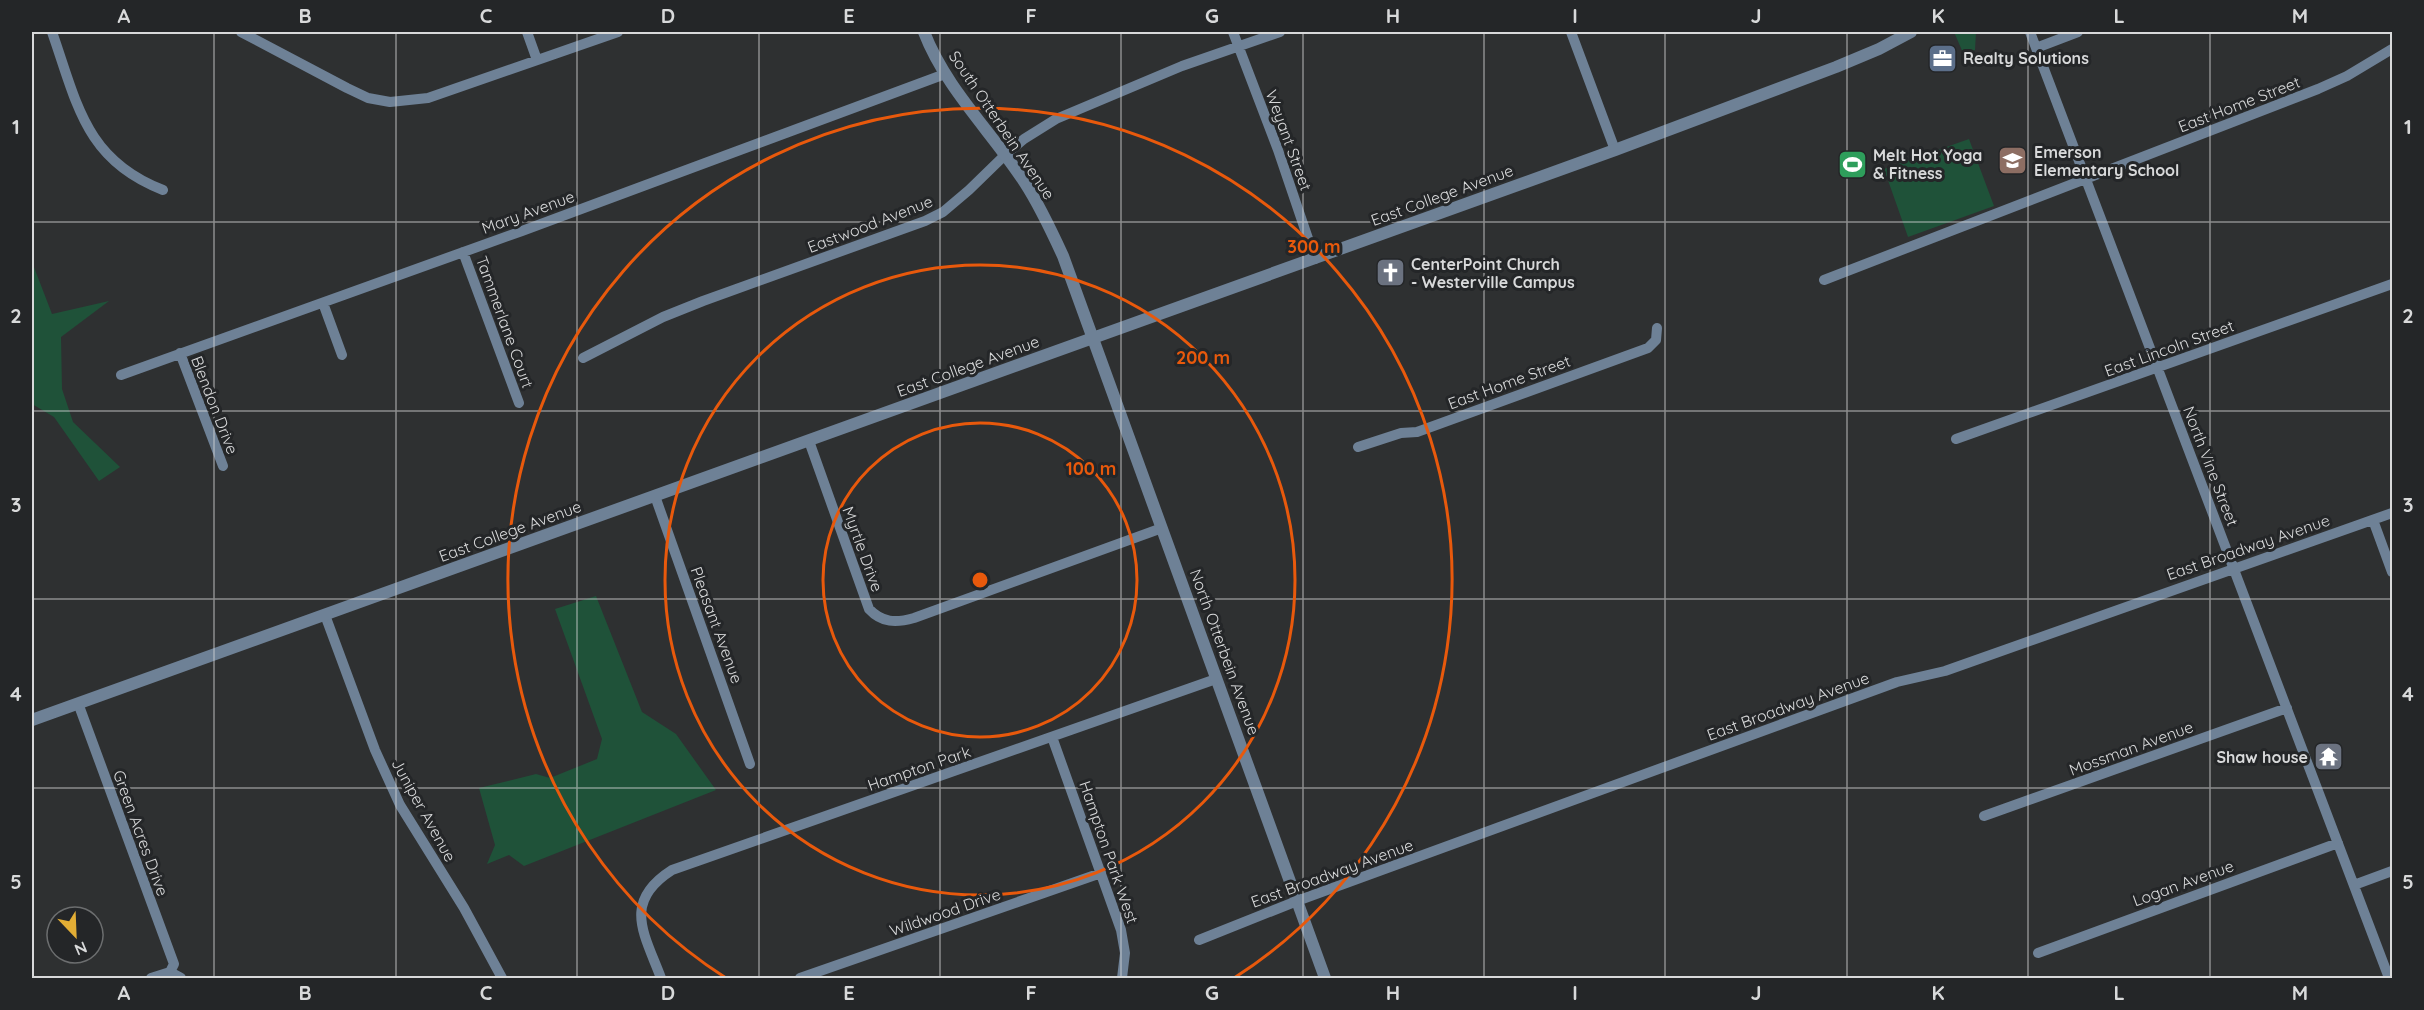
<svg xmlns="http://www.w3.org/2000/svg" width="2424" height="1010" font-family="Quicksand,sans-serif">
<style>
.green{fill:#1f5239}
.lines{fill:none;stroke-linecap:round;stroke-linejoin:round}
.minor{stroke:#6e8196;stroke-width:10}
.tertiary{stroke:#6e8196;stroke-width:12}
.grid{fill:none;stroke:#d8d9da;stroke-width:1.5;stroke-opacity:0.55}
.ring{fill:none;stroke:#e8590c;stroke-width:3}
.labels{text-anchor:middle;stroke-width:6;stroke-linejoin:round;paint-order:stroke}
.poi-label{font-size:16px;font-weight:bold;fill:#d8d9da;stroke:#242628;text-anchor:start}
.street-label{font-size:16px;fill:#d8d9da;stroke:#242628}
.centre{fill:#e8590c;stroke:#242628;stroke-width:3}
.ring-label{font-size:18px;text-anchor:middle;font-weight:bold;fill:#e8590c;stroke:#242628;stroke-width:6;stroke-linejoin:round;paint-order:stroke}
.neatline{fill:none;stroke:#d8d9da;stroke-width:2}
.grid-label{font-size:20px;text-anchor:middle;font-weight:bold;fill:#d8d9da}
</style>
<rect width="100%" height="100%" fill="#2e3031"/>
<!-- green -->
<path class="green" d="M1954,32H1976L1975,50L1964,55Z
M1969,139L1994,206L1908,237L1884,169Z
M32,262L52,314L109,301L61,337L62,389L73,422L120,467L99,481L54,417L32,404Z
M596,596L642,712L676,734L716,790L524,866L509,855L487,864L495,845L479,788L536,774L550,778L597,759L602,739L555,609Z"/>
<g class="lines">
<!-- minor -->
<path class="minor" d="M52,32C77,103 85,160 163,190
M241,32L347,88L368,98L390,102L428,98L618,32
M527,32L537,60
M1233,32L1278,150L1315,259
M1571,32L1615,150
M2030,32L2389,978
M2036,48L2078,32
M463,252L519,403
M1824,280L2318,89L2347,76L2392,49
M323,303L342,355
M180,353L223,466
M583,358L663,317L703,301L925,221L943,212L969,190L1005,155L1024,139L1056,119L1182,66L1280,32
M121,375L522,231L945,74
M1956,439L2392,284
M809,441L869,609C882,623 896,623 914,618L1162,528
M1358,447L1401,433L1417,432L1648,348L1656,340L1657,328
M655,496L750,764
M2373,520L2392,572
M325,615L375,750L400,805L464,908L502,978
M78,703L174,964L170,972
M1052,737L1121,930L1125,953L1122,978
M1984,816L2287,708
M2354,885L2392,871
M1199,940L1297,901L1897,682L1945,671L2392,513
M2038,953L2338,843
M170,972L181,978
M151,978L170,972
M661,978C644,933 622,902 672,870L1216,679
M800,978L1101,873"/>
<!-- tertiary -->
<path class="tertiary" d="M924,32C946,89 992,132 1025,183C1040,206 1052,232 1063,256L1325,978
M32,720L1615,150L1836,67L1879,49L1911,32"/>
</g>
<!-- grid -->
<path class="grid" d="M214,32V978M396,32V978M577,32V978M759,32V978M940,32V978M1121,32V978M1303,32V978M1484,32V978M1665,32V978M1847,32V978M2028,32V978M2210,32V978M32,222H2392M32,411H2392M32,599H2392M32,788H2392"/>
<!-- distance rings -->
<g class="ring">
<circle cx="980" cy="580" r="157"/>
<circle cx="980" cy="580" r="315"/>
<path d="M726 978A472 472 0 1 1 1234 978"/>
</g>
<!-- icons -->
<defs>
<symbol id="office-square" viewBox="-11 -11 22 22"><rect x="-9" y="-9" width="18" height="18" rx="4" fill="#5c6f8a" stroke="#242628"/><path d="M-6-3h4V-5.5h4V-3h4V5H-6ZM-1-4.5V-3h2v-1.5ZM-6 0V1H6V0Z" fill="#fff"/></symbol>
<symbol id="school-square" viewBox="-11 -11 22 22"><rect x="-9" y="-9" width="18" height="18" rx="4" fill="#8d6e63" stroke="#242628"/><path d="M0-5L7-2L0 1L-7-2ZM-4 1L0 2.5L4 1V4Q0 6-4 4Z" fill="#fff"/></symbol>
<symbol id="stadium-square" viewBox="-11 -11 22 22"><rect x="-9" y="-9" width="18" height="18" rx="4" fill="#2e9e5b" stroke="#242628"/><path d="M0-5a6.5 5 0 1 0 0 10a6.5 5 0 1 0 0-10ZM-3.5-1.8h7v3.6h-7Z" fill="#fff"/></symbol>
<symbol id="church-square" viewBox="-11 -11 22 22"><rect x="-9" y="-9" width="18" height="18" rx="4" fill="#6b7280" stroke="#242628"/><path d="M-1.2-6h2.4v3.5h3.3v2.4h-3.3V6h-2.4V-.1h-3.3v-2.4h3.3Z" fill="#fff"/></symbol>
<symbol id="temple-square" viewBox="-11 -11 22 22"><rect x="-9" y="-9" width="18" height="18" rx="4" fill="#6b7280" stroke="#242628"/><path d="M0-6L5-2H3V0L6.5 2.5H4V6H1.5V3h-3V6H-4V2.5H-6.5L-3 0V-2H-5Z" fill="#fff"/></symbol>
</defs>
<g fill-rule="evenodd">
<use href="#office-square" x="1926" y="42" width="33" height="33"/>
<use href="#school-square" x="1996" y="144" width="33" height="33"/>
<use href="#stadium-square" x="1836" y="148" width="33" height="33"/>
<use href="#church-square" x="1374" y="256" width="33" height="33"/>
<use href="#temple-square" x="2312" y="740" width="33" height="33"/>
</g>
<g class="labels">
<!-- poi labels -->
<g class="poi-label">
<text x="1963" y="64">Realty Solutions</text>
<text x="2034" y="158">Emerson<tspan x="2034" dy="18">Elementary School</tspan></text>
<text x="1873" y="161">Melt Hot Yoga<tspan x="1873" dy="18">&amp; Fitness</tspan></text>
<text x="1411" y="270">CenterPoint Church<tspan x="1411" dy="18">- Westerville Campus</tspan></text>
<text x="2308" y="763" text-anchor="end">Shaw house</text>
</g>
<!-- street labels -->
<g class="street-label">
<text transform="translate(2239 104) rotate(-21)" y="6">East Home Street</text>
<text transform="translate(1002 125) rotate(56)" y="6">South Otterbein Avenue</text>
<text transform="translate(1289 140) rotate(70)" y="6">Weyant Street</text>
<text transform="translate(1442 195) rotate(-20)" y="6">East College Avenue</text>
<text transform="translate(528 212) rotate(-20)" y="6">Mary Avenue</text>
<text transform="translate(870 224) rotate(-21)" y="6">Eastwood Avenue</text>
<text transform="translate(505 322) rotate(70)" y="6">Tammerlane Court</text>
<text transform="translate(2169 348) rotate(-20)" y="6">East Lincoln Street</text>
<text transform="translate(968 366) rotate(-20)" y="6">East College Avenue</text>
<text transform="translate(1509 382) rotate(-20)" y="6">East Home Street</text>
<text transform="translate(215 405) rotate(69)" y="6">Blendon Drive</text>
<text transform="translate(2211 466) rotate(69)" y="6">North Vine Street</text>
<text transform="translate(510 531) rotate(-20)" y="6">East College Avenue</text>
<text transform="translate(2248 547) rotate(-19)" y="6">East Broadway Avenue</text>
<text transform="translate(863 549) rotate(70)" y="6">Myrtle Drive</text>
<text transform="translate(717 625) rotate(70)" y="6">Pleasant Avenue</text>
<text transform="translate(1225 652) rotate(70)" y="6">North Otterbein Avenue</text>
<text transform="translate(1788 706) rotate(-20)" y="6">East Broadway Avenue</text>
<text transform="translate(2131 748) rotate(-20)" y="6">Mossman Avenue</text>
<text transform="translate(919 768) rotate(-19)" y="6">Hampton Park</text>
<text transform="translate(424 810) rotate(61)" y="6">Juniper Avenue</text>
<text transform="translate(141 833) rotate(70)" y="6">Green Acres Drive</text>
<text transform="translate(1109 852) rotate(71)" y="6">Hampton Park West</text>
<text transform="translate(1332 873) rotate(-20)" y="6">East Broadway Avenue</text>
<text transform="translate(2183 883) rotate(-20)" y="6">Logan Avenue</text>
<text transform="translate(945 912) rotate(-19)" y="6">Wildwood Drive</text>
</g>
</g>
<circle cx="980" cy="580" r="9" class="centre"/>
<g class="ring-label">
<text x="1314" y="253">300 m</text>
<text x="1203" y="364">200 m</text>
<text x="1091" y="475">100 m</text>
</g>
<!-- border -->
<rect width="2424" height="1010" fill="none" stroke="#242628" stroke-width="66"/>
<!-- north arrow -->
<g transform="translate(75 935) rotate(157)"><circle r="28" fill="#242628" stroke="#6c6e6f" stroke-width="1.5"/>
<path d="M0-4.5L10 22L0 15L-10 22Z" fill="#e3ae35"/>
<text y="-9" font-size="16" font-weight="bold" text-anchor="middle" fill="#d8d9da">N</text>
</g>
<rect x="33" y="33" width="2358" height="944" class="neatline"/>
<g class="grid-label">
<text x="124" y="23">A</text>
<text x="305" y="23">B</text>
<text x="486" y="23">C</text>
<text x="668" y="23">D</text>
<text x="849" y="23">E</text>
<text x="1031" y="23">F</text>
<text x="1212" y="23">G</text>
<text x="1393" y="23">H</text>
<text x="1575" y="23">I</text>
<text x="1756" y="23">J</text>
<text x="1938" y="23">K</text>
<text x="2119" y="23">L</text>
<text x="2300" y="23">M</text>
<text x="16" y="134">1</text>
<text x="2408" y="134">1</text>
<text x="16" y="323">2</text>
<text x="2408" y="323">2</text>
<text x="16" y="512">3</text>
<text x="2408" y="512">3</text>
<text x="16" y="701">4</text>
<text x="2408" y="701">4</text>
<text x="16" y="889">5</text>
<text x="2408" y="889">5</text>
<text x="124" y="1000">A</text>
<text x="305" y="1000">B</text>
<text x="486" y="1000">C</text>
<text x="668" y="1000">D</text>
<text x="849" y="1000">E</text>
<text x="1031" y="1000">F</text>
<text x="1212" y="1000">G</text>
<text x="1393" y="1000">H</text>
<text x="1575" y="1000">I</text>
<text x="1756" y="1000">J</text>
<text x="1938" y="1000">K</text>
<text x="2119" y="1000">L</text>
<text x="2300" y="1000">M</text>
</g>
</svg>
